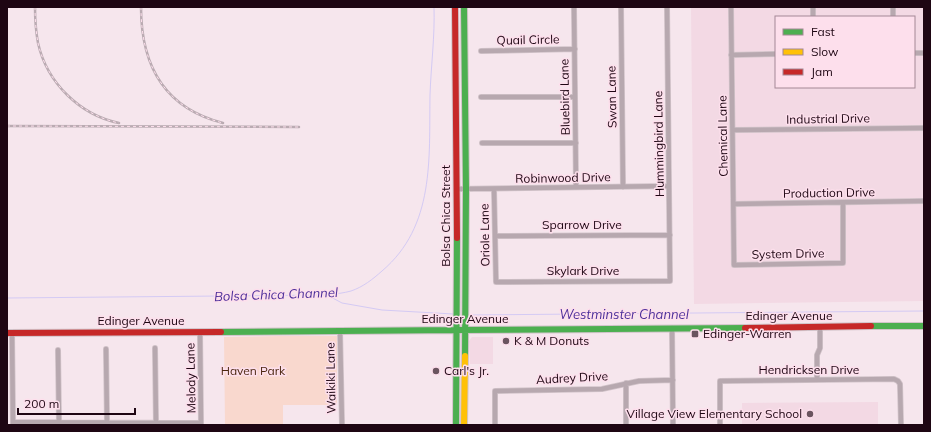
<svg xmlns="http://www.w3.org/2000/svg" width="931" height="432" font-family="Mulish,sans-serif">
<style>
.built{fill:#f3d9e4;fill-rule:evenodd}
.green{fill:#f9d8ce}
.lines{fill:none;stroke-linecap:round;stroke-linejoin:round}
.stream{stroke:#d4caf4;stroke-width:1}
.street-casing{stroke:#d2c4ca;stroke-width:6}
.fast-casing{stroke:#d2c4ca;stroke-width:8}
.slow-casing{stroke:#d2c4ca;stroke-width:8}
.jam-casing{stroke:#d2c4ca;stroke-width:8}
.street{stroke:#b7a8af;stroke-width:4.5}
.fast{stroke:#4caf50;stroke-width:6}
.slow{stroke:#ffc107;stroke-width:6}
.jam{stroke:#c62828;stroke-width:6}
.rail-casing{stroke:#baabb2;stroke-width:2.5}
.rail{stroke:#fddfec;stroke-width:1;stroke-dasharray:3;stroke-linecap:butt}
.poi-dot{fill:#6a545f;stroke:#fddfec;stroke-width:1.5}
.labels{text-anchor:middle;stroke-width:3;stroke-linejoin:round;paint-order:stroke}
.street-label{font-size:12px;fill:#1e0613;stroke:#fddfec}
.poi-label{font-size:12px;fill:#1e0613;stroke:#fddfec;text-anchor:start}
.park-label{font-size:12px;fill:#4b260f;stroke:#fddfec}
.water-label{font-size:13px;font-style:italic;fill:#4d2f9a;stroke:#fddfec}
</style>
<rect width="100%" height="100%" fill="#f6e6ed"/>
<!-- built -->
<path class="built" d="M691,7H924V301L694,304ZM776,17H914V87H776Z
M472,337H493V364H470L469,341Z
M878,402V425H742V403Z"/>
<!-- green -->
<path class="green" d="M282,336H337V405H283V425H225L224,337Z"/>
<g class="lines">
<!-- stream -->
<path class="stream" d="M327,295L342,303L382,310L453,314
M7,298L327,295C335,294 344,293 351,291C363,287 373,279 382,271C435,226 429,159 430,95C431,66 435,36 434,7
M469,315L924,311"/>
<defs>
<path id="street" d="M574,7L576,187
M621,7L623,187
M731,7L734,265L843,263V203
M813,7V17
M893,7V17
M481,51L575,49
M914,53H924
M731,55L776,54
M481,97H575
M733,130L924,128
M482,143H576
M457,189L669,186
M494,189L496,282L670,281L667,7
M734,204L924,201
M495,236L670,235
M672,328L673,425
M340,331L342,425
M200,332L201,424
M12,333L13,425
M155,348L156,424
M106,349L107,423
M58,350L59,423
M817,380V355L820,348V327
M626,383V425
M13,422L201,423
M495,425V391L602,389L639,381L673,380
M720,425V381L894,379L898,381L900,384L901,425"/>
<path id="fast" d="M464,7L466,189L465,356
M871,326H924
M456,330L745,328
M221,332L456,330
M456,425L457,238"/>
<path id="slow" d="M464,425L465,356"/>
<path id="jam" d="M455,7L457,238
M745,328L871,326
M7,333L221,332"/>
</defs>
<!-- street casing -->
<use href="#street" class="street-casing"/>
<!-- fast casing -->
<use href="#fast" class="fast-casing"/>
<!-- slow casing -->
<use href="#slow" class="slow-casing"/>
<!-- jam casing -->
<use href="#jam" class="jam-casing"/>
<!-- street -->
<use href="#street" class="street"/>
<!-- fast -->
<use href="#fast" class="fast"/>
<!-- slow -->
<use href="#slow" class="slow"/>
<!-- jam -->
<use href="#jam" class="jam"/>
<defs>
<path id="rail" d="M35,7C35,19 36,32 38,43C47,83 80,115 119,123
M141,7C141,65 164,108 223,123
M7,126L299,127"/>
</defs>
<!-- rail casing -->
<use href="#rail" class="rail-casing"/>
<!-- rail -->
<use href="#rail" class="rail"/>
</g>
<!-- markers -->
<g class="poi-dot">
<rect x="691" y="330" width="8" height="8" rx="2"/>
<circle cx="506" cy="341" r="4"/>
<circle cx="436" cy="371" r="4"/>
<circle cx="810" cy="414" r="4"/>
</g>
<g class="labels">
<!-- street labels -->
<g class="street-label">
<text transform="translate(528 40) rotate(-1)" y="4">Quail Circle</text>
<text transform="translate(565 97) rotate(-91)" y="4">Bluebird Lane</text>
<text transform="translate(612 97) rotate(-91)" y="4">Swan Lane</text>
<text transform="translate(828 119) rotate(-1)" y="4">Industrial Drive</text>
<text transform="translate(723 136) rotate(-91)" y="4">Chemical Lane</text>
<text transform="translate(659 144) rotate(-91)" y="4">Hummingbird Lane</text>
<text transform="translate(563 178) rotate(-1)" y="4">Robinwood Drive</text>
<text transform="translate(829 193) rotate(-1)" y="4">Production Drive</text>
<text transform="translate(446 216) rotate(-90)" y="4">Bolsa Chica Street</text>
<text x="582" y="229">Sparrow Drive</text>
<text transform="translate(485 235) rotate(-91)" y="4">Oriole Lane</text>
<text transform="translate(788 254) rotate(-1)" y="4">System Drive</text>
<text x="583" y="275">Skylark Drive</text>
<text x="789" y="320">Edinger Avenue</text>
<text x="465" y="323">Edinger Avenue</text>
<text x="141" y="325">Edinger Avenue</text>
<text x="809" y="374">Hendricksen Drive</text>
<text transform="translate(191 378) rotate(-91)" y="4">Melody Lane</text>
<text transform="translate(331 378) rotate(-91)" y="4">Waikiki Lane</text>
<text transform="translate(572 378) rotate(-3)" y="4">Audrey Drive</text>
</g>
<!-- poi labels -->
<g class="poi-label">
<text x="703" y="338">Edinger-Warren</text>
<text x="514" y="345">K &amp; M Donuts</text>
<text x="444" y="375">Carl's Jr.</text>
<text x="802" y="418" text-anchor="end">Village View Elementary School</text>
</g>
<!-- park labels -->
<g class="park-label">
<text x="253" y="375">Haven Park</text>
</g>
<!-- water labels -->
<g class="water-label">
<text transform="translate(276 294) rotate(-2)" y="5">Bolsa Chica Channel</text>
<text x="624" y="319">Westminster Channel</text>
</g>
</g>
<!-- border -->
<rect width="931" height="432" fill="none" stroke="#1e0613" stroke-width="16"/>
<!-- legend -->
<rect x="775" y="16" width="140" height="72" fill="#fddfec" stroke="#a48895"/>
<rect x="783" y="29" width="20" height="6" fill="#4caf50" stroke="#a48895"/>
<text x="811" y="36" font-size="12" fill="#1e0613">Fast</text>
<rect x="783" y="49" width="20" height="6" fill="#ffc107" stroke="#a48895"/>
<text x="811" y="56" font-size="12" fill="#1e0613">Slow</text>
<rect x="783" y="69" width="20" height="6" fill="#c62828" stroke="#a48895"/>
<text x="811" y="76" font-size="12" fill="#1e0613">Jam</text>
<!-- scale -->
<path d="M18 408v6h117v-6" fill="none" stroke="#1e0613" stroke-width="2"/>
<text x="24" y="408" font-size="12" fill="#1e0613" stroke="#fddfec" stroke-width="3" paint-order="stroke">200 m</text>
</svg>
